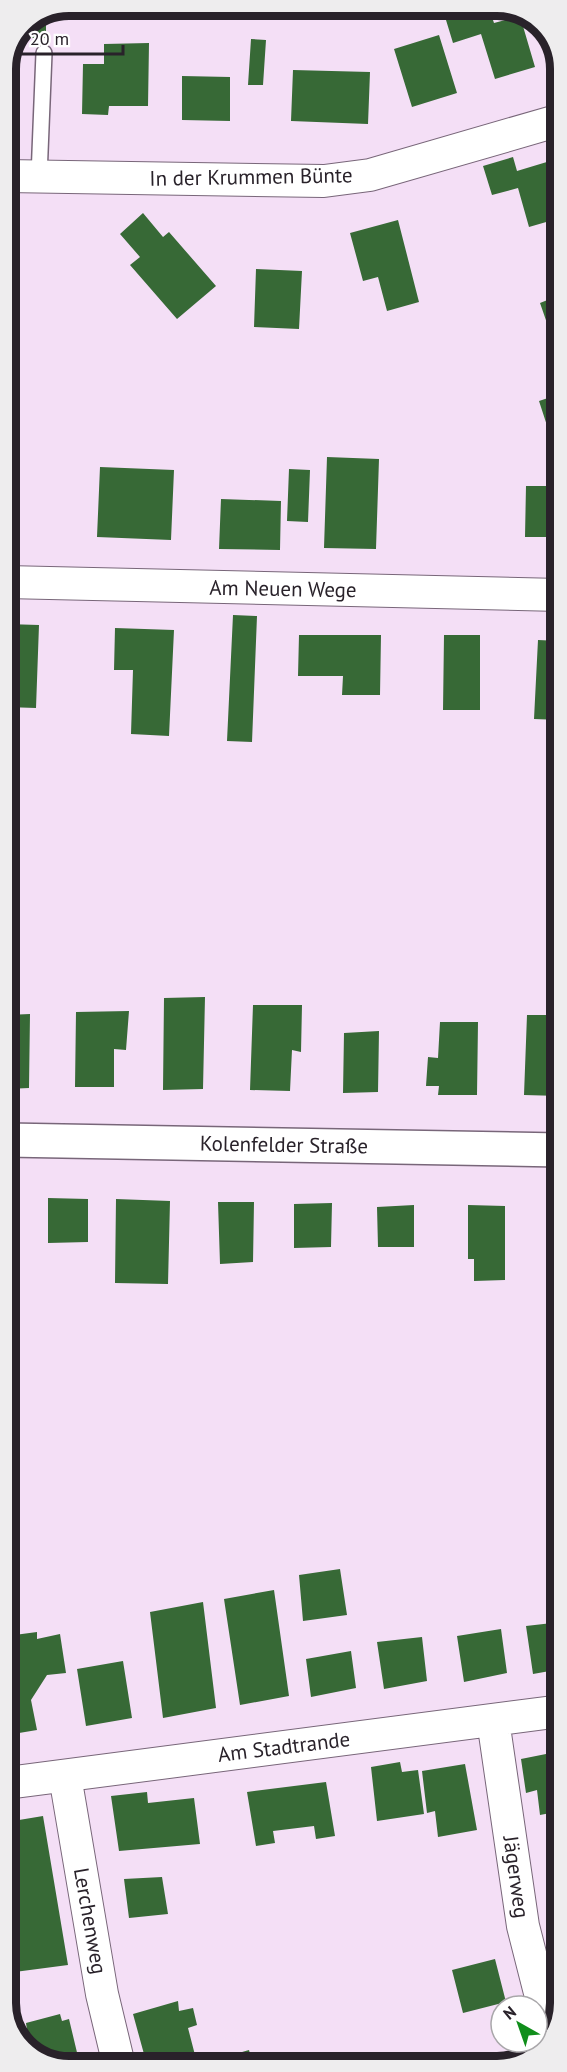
<svg xmlns="http://www.w3.org/2000/svg" width="567" height="2072" font-family="'PT Sans',sans-serif">
<style>
.building{fill:#376936}
.lines{fill:none;stroke-linecap:round;stroke-linejoin:round}
.lane-casing{stroke:#786679;stroke-width:18}
.street-casing{stroke:#786679;stroke-width:34}
.secondary-casing{stroke:#786679;stroke-width:36}
.lane{stroke:#fff;stroke-width:15}
.street{stroke:#fff;stroke-width:32}
.secondary{stroke:#fff;stroke-width:33}
.labels{text-anchor:middle;stroke-width:6;stroke-linejoin:round;paint-order:stroke}
.street-label{font-size:21px;fill:#29222a;stroke:#fff}
.rim{fill:none;stroke:#29222a;stroke-width:8}
</style>
<rect width="100%" height="100%" fill="#f4dff6"/>
<!-- building -->
<path class="building" d="M489,8L494,23L520,16L535,67L495,79L481,34L453,43L446,20Z
M46,16V38H19L25,24Z
M439,35L457,93L412,107L394,49Z
M251,39L266,40L263,85H248Z
M149,43L148,106H109L108,115L82,114L83,64H104V44Z
M293,70L370,72L368,124L291,121Z
M182,76L230,77V121L182,120Z
M6,87L13,88L11,132H6Z
M513,157L517,171L560,158V218L529,227L518,188L492,195L483,166Z
M143,213L163,237L169,232L216,286L177,319L130,265L140,257L120,234Z
M398,220L419,302L387,311L378,277L363,281L350,233Z
M256,269L302,271L299,329L254,327Z
M560,295V351L557,352L540,303Z
M560,394V445L554,447L539,401Z
M327,457L379,459L376,549L324,548Z
M100,467L174,470L171,540L97,537Z
M289,469L310,470L308,522L287,521Z
M526,486H560V537H525Z
M221,499L281,501L280,550L219,549Z
M6,502H11L9,542H6Z
M233,615L257,616L252,742L227,741Z
M6,624L39,625L36,708L6,707Z
M115,628L174,630L169,736L131,734L133,670H114Z
M299,635H381L380,695H342L343,676H298Z
M444,635H480V710H443Z
M538,640L560,641V720L534,719Z
M205,997L203,1089L163,1090L164,998Z
M253,1005H302L301,1052L292,1050L290,1091L250,1090Z
M129,1011L126,1050L114,1049V1087H75L76,1012Z
M30,1014L29,1088L7,1089V1015Z
M527,1015H560V1096L524,1095Z
M440,1022H478L477,1095H438L439,1086H426L428,1057L438,1058Z
M379,1031L378,1092L343,1093L344,1033Z
M48,1198L88,1199V1242L48,1243Z
M116,1199L170,1201L168,1284L115,1283Z
M218,1202H254L253,1262L220,1264Z
M332,1203L331,1247L294,1248V1204Z
M414,1205V1247H378L377,1207Z
M468,1205L505,1206V1280L474,1281V1259H468Z
M557,1208H560L561,1270H556Z
M340,1569L347,1615L303,1621L299,1575Z
M274,1590L289,1696L240,1705L224,1599Z
M203,1602L216,1708L163,1718L150,1612Z
M561,1622V1669L533,1674L526,1626Z
M501,1629L507,1673L464,1682L457,1636Z
M37,1632V1639L60,1634L66,1673L47,1675L31,1700L37,1730L7,1735V1636Z
M422,1637L427,1681L384,1689L377,1642Z
M351,1651L356,1688L311,1697L306,1659Z
M123,1661L132,1718L86,1726L77,1669Z
M561,1751V1811L540,1815L537,1790L526,1793L521,1759Z
M400,1762L402,1772L418,1770L424,1814L377,1821L371,1767Z
M465,1764L477,1830L438,1837L435,1811L427,1813L422,1771Z
M326,1782L335,1836L316,1839L314,1826L273,1831L275,1843L256,1846L247,1792Z
M147,1792L148,1803L194,1798L200,1844L119,1851L111,1796Z
M43,1816L68,1965L7,1973V1822Z
M162,1877L168,1914L129,1918L124,1879Z
M495,1959L506,2002L463,2013L452,1970Z
M178,2001L179,2011L193,2008L197,2025L188,2028L195,2055L161,2065H147L133,2014Z
M60,2014L62,2021L69,2019L80,2065H62L28,2050L17,2032L27,2030L26,2023Z
M249,2050L253,2065H197Z"/>
<g class="lines">
<defs>
<path id="lane" d="M39,177L44,53"/>
<path id="street" d="M6,176L324,181L370,175L560,120
M6,582L560,595
M493,1720L523,1926L550,2032
M65,1776L102,1994L119,2065
M7,1783L561,1711"/>
<path id="secondary" d="M7,1140L560,1150"/>
</defs>
<!-- lane casing -->
<use href="#lane" class="lane-casing"/>
<!-- street casing -->
<use href="#street" class="street-casing"/>
<!-- secondary casing -->
<use href="#secondary" class="secondary-casing"/>
<!-- lane -->
<use href="#lane" class="lane"/>
<!-- street -->
<use href="#street" class="street"/>
<!-- secondary -->
<use href="#secondary" class="secondary"/>
</g>
<g class="labels">
<!-- street labels -->
<g class="street-label">
<text transform="translate(251 177) rotate(-1)" y="7">In der Krummen Bünte</text>
<text transform="translate(283 589) rotate(1)" y="7">Am Neuen Wege</text>
<text transform="translate(284 1145) rotate(1)" y="7">Kolenfelder Straße</text>
<text transform="translate(284 1747) rotate(-7)" y="7">Am Stadtrande</text>
<text transform="translate(516 1877) rotate(82)" y="7">Jägerweg</text>
<text transform="translate(90 1921) rotate(80)" y="7">Lerchenweg</text>
</g>
</g>
<!-- crop -->
<path d="M0 0H567V2072H0ZM69 16H497A53 53 0 0 1 550 69V2003A53 53 0 0 1 497 2056H69A53 53 0 0 1 16 2003V69A53 53 0 0 1 69 16Z" fill="#eeedee" fill-rule="evenodd"/>
<path class="rim" d="M69 16H497A53 53 0 0 1 550 69V2003A53 53 0 0 1 497 2056H69A53 53 0 0 1 16 2003V69A53 53 0 0 1 69 16Z"/>
<!-- north arrow -->
<g transform="translate(519 2024) rotate(320)"><circle r="28" fill="#ffffff" stroke="#a9a7aa" stroke-width="1.5"/>
<path d="M0-4.5L10 22L0 15L-10 22Z" fill="#108e1b"/>
<text y="-9" font-size="16" font-weight="bold" text-anchor="middle" fill="#29222a">N</text>
</g>
<!-- scale -->
<path d="M21 45v9h102v-9" fill="none" stroke="#29222a" stroke-width="3"/>
<text x="30" y="45" font-size="18" fill="#29222a" stroke="#ffffff" stroke-width="4.5" paint-order="stroke">20 m</text>
</svg>
